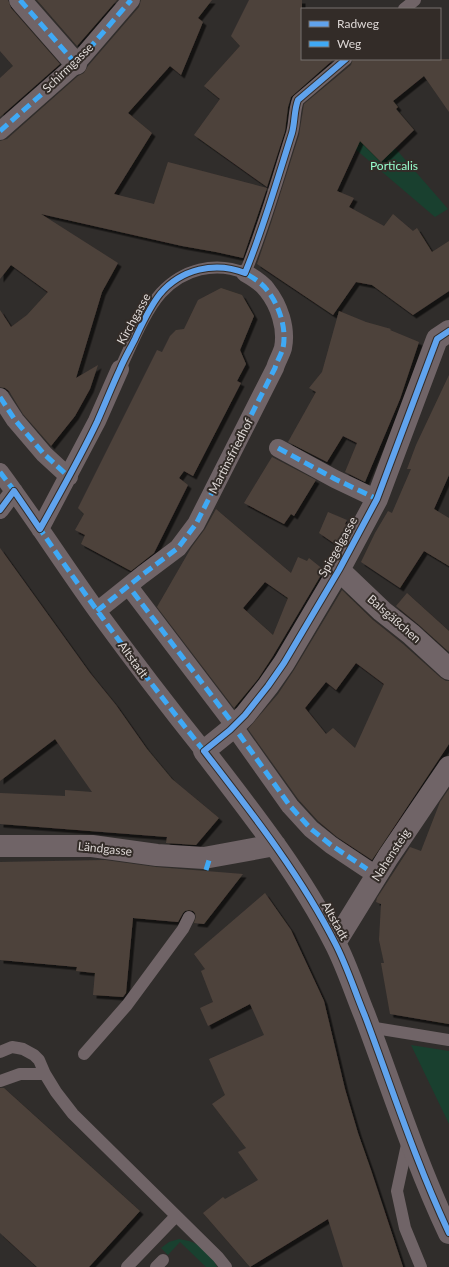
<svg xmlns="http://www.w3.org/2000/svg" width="449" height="1267" font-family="Lato,sans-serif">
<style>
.green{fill:#19402f}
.building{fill:#4e423b;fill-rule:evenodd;filter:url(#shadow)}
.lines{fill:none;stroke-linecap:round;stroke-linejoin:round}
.service{stroke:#706467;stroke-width:12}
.pedestrian{stroke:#706467;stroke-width:18}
.minor{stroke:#706467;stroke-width:22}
.quiet{stroke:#3fa9f5;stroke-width:5;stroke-dasharray:10 5;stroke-linecap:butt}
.cycleway-casing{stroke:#332c28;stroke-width:8}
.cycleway{stroke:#60a3ed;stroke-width:6}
.labels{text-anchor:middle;stroke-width:4;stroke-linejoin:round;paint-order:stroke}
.street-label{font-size:12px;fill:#ded8d6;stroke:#332c28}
.park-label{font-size:12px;fill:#97fccc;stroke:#332c28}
</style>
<defs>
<filter id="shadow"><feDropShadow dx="3.5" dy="3.5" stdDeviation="0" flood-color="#0009"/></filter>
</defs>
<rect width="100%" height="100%" fill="#302d2b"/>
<!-- green -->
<path class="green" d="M360,141L381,162L395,148L448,209L435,217L354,148Z
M411,1045L449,1051V1124Z
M179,1239C182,1240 186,1240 189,1241C200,1244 213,1256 217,1267H206L180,1242L168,1255L161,1248L169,1242Z"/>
<!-- building -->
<path class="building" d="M0,0H8L11,8L60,64L0,117V78L13,66L0,51Z
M37,0H117L77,46Z
M141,0H212L198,18L203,22L181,75L170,66L128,113L152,133L114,194L154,204L168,162L267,188L243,258L216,252L182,246L41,214L118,263L102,292L76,378L98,365L90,389L75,416L51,446L23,414L9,391L5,388L0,387V310L11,327L27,315L48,292L11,265L0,279V141L7,139L78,76L84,73L88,66L139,7Z
M249,0H302V59H334L291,97L288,107L285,131L267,187L194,135L220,99L204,86L240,46L231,36Z
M353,59H449V112L424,76L393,101L398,107L396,109L414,130L381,162L360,141L337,191L354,198L349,207L384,226L393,214L413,231L417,228L432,252L449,241V291L413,315L372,285L356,282L333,315L257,264L271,223L299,135L304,104L351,65Z
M221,288L242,295L254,316L240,350L246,364L237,381L241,383L193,476L184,471L179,478L188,485L154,553L131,571L81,544L85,535L75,530L84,514L78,508L157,350L162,352L170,336L176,330L184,329L198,300Z
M339,311L366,322L391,329L390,330L419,342L400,399L365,482L345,472L357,443L343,436L327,462L288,442L316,392L309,388L322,372Z
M449,375V475L434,509L449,518V566L424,551L400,588L361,562L375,533L388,511L392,513L411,469H407L416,445Z
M272,457L316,480L294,516L291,514L284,524L244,503Z
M216,509L291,573L298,557L307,561L309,558L324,570L273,656L258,679L234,708L157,607L191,548L205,529ZM265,582L288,598L273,635L243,608Z
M328,512L347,520L345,524L348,526L338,546L319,533Z
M0,548L90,673L116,705L147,749L172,779L219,818L196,845L166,843L167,837L0,824V793L65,796V790L92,792L55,739L0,781Z
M342,590L373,620L403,644L441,678L446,681H449V744L372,860L337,837L318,821L298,799L248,729L278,694L294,670ZM356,663L384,684L355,748L333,728L326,734L305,708L326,682L336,690Z
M407,593L449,631V652L419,625L396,606Z
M449,789V1024L390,1014L381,963H384L379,940L381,904L376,902L377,898L410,847L421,851L440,802Z
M105,860L156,867L243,874L204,924L194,923L196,917L195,913L193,911L189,910L185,911L183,913L178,922L133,918L126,993L123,997L93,995L95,973L76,971L77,967L0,960V862Z
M265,893L291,930L324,1001L345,1089L358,1133L371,1170L403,1267H343L328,1219L250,1267L203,1213L223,1197L225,1199L258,1180L238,1152L246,1148L212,1104L225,1095L209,1059L264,1035L250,1004L208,1026L200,1008L213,1002L201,971L205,969L194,954Z
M0,1088H4L140,1211L89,1267H37L0,1233Z"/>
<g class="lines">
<!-- service -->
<path class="service" d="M404,9L415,0
M120,369C131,346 144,312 161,293C183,269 215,261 245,273C264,227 277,180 292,133C295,122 294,110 298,100L346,59
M369,1027L449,1040
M0,1052L12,1047L18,1048L23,1049L34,1055L39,1060L45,1074L56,1092L73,1114L218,1257L226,1267
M84,1054L127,1005L183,929L189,917
M0,1081L20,1074H45
M408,1140L397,1191L405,1228L421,1267
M127,1267L176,1216
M156,1267L163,1260"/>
<!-- pedestrian -->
<path class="pedestrian" d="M0,131L76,64L131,0
M0,397L15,420L44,454L69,477
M278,448L335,479L377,499
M0,472C34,518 64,565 97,611C132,659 167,705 204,751
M0,510L14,491
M40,529L97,421L120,369
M133,592L231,721
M97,611L142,575L178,548L196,524L275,368C277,361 281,355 283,348C287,328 279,305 267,290C262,283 252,277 245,273
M239,734L290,806L311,829L331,845L367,869"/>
<!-- minor -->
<path class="minor" d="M20,0L76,64
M449,331L437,339L377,499L339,570L284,663L268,686L245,715L230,730L204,751C251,812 300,874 335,943C347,966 355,992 365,1016C392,1088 416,1163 449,1233
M339,570L382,611L411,634L449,669
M0,846H92L157,855L204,858L275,845
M335,943L388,857L449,767"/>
<!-- quiet -->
<path class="quiet" d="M20,0L76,64
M0,131L76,64L131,0
M0,397L15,420L44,454L69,477
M278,448L335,479L377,499
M0,472L16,493
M38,526C90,603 146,678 204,751
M133,592L231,721
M97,611L142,575L178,548L196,524L275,368C277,361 281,355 283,348C287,328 279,305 267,290C262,283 252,277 245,273
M239,734L290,806L311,829L331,845L367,869
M206,870L210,857"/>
<defs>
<path id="cycleway" d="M449,331L437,339L377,499L339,570L284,663L268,686L245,715L230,730L204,751C251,812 300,874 335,943C347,966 355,992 365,1016C392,1088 416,1163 449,1233
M0,510L14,491L40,529C60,493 80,458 97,422C105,404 112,386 120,369C124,359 130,349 135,339C142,324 149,308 160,294C181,269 215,261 245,273C264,227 277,180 292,133C295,122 294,110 298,100L346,59"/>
</defs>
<!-- cycleway casing -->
<use href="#cycleway" class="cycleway-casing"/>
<!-- cycleway -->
<use href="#cycleway" class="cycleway"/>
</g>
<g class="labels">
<!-- street labels -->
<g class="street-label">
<text transform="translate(68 68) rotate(-44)" y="4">Schirmgasse</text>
<text transform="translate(134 319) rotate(-61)" y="4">Kirchgasse</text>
<text transform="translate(231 456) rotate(-63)" y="4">Martinsfriedhof</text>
<text transform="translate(338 547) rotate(-61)" y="4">Spiegelgasse</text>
<text transform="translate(394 619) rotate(41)" y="4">Balsgäßchen</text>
<text transform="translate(133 660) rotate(54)" y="4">Altstadt</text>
<text transform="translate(105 849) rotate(6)" y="4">Ländgasse</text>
<text transform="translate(391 855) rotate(-57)" y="4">Nahensteig</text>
<text transform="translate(335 921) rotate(61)" y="4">Altstadt</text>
</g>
<!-- park labels -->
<g class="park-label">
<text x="394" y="170">Porticalis</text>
</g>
</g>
<!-- legend -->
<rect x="301" y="8" width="140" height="52" fill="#332c28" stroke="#77716e"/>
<rect x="309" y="21" width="20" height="6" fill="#60a3ed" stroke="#77716e"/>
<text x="337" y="28" font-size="12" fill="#ded8d6">Radweg</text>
<rect x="309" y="41" width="20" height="6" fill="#3fa9f5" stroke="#77716e"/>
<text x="337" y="48" font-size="12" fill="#ded8d6">Weg</text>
</svg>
